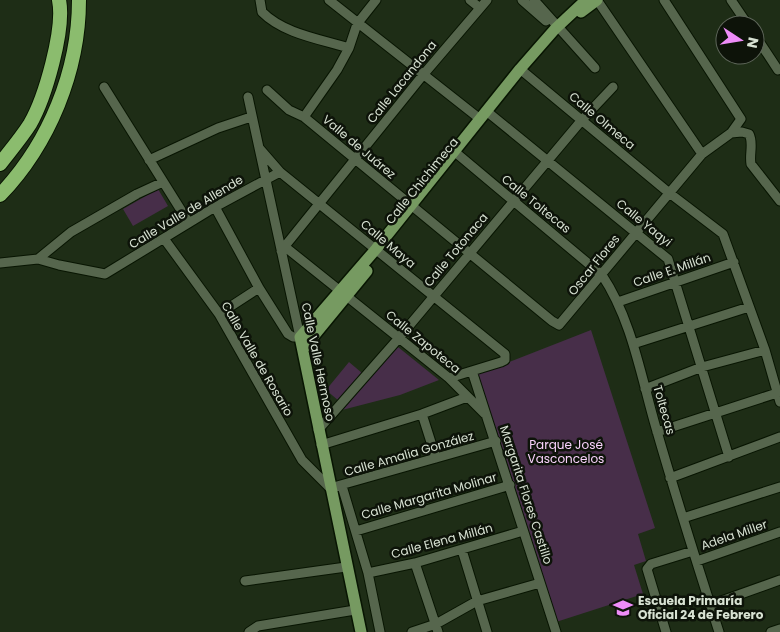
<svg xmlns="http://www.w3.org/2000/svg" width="780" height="632" font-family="Poppins,sans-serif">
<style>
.green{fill:#472e49}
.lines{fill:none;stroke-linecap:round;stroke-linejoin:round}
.minor-casing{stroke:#081502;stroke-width:11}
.major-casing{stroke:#081502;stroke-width:14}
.highway-casing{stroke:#081502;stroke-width:16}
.minor{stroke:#56664d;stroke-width:9}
.major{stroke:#769a61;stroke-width:11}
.highway{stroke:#8bbc6e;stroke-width:14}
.labels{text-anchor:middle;stroke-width:5;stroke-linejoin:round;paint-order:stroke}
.street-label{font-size:12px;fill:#d8e2d3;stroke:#0d1309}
.park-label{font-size:12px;fill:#fad3fd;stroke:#0d1309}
.poi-label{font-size:12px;font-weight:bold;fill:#d8e2d3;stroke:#0d1309;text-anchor:start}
</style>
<rect width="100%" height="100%" fill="#1e2d16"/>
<!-- green -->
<path class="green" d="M158,189L168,206L133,226L123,209Z
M591,330L655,528L638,534L646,561L634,565L643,594L556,622L476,375Z
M398,347L439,380L400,395L342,410Z
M349,362L362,373L339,401L326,390Z"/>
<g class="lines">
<defs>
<path id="minor" d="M260,0L262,12C284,34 320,39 349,48
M329,0L480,119
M470,0L480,8
M522,0L546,21
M534,0L595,68
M597,0L702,154
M731,0L748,25
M755,35L778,70
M520,69L668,192L723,234L765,350L780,402
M104,87L189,223
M267,90L289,110L304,117L552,321L559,325L702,154L731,133L741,119L664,0
M490,114L668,259L729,457
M304,117L337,70L349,48L357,24L376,0
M731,133L742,132L749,134C754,143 749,154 751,164L780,201
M260,149L280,172L505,354V360L501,362L449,378
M455,152L602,275C632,320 641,377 656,428C676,497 697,564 719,632
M149,160L218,128L251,117
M215,207L259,288L288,334L293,337H300L248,97
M165,240L219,314L302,460L330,488L496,441
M284,246L449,378L485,414
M281,251L423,75L487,0
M38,259L59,265L105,274L215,207L280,172
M0,263L38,259L71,232L137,194L163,182
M618,302L734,262
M219,314L259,288
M633,344L749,307
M472,371L556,632
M645,389L702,367L765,350
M422,414L436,458
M318,430L398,339L581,121L613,87
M657,432L777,393
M321,445L422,414L467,397
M670,478L780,437
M342,486L368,573L380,632
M683,518L780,487
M356,531L510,485
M462,550L487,632
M697,561L780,532
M415,563L438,632
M368,573L415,563L523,531
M245,581L346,567
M710,605L780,580
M249,632L258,626L355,610
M412,632L436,624L477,601L540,583
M666,632L647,569L651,564L693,551
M771,632L780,629"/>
<path id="major" d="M581,12L597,0
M303,349L367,271
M361,632L300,337L376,249L520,69L555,29L586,0"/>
<path id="highway" d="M0,164C10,151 21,138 30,124C45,98 65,29 59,0
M0,195C49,144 79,71 79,0"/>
</defs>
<!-- minor casing -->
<use href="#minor" class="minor-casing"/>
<!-- major casing -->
<use href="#major" class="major-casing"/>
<!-- highway casing -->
<use href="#highway" class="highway-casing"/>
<!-- minor -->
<use href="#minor" class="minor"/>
<!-- major -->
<use href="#major" class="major"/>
<!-- highway -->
<use href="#highway" class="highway"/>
</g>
<!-- icons -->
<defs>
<symbol id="school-bare" viewBox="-9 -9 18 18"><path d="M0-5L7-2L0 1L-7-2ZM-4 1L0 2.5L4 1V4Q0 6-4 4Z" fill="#ee8cf8" stroke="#0d1309" stroke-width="2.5" paint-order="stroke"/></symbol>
</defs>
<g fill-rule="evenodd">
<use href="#school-bare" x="609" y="594" width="28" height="28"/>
</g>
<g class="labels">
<!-- street labels -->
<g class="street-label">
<text transform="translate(402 82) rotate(-51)" y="4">Calle Lacandona</text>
<text transform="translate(602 121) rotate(40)" y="4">Calle Olmeca</text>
<text transform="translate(359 147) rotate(40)" y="4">Valle de Juárez</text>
<text transform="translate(422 181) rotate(-51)" y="4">Calle Chichimeca</text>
<text transform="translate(536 204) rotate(39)" y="4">Calle Toltecas</text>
<text transform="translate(186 212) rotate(-31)" y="4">Calle Valle de Allende</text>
<text transform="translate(644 223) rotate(39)" y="4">Calle Yaqyi</text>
<text transform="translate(388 244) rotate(40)" y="4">Calle Maya</text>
<text transform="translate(456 250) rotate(-50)" y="4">Calle Totonaca</text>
<text transform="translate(594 265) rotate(-51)" y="4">Oscar Flores</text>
<text transform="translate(672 270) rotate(-19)" y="4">Calle E. Millán</text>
<text transform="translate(423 342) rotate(39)" y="4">Calle Zapoteca</text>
<text transform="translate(257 359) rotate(60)" y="4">Calle Valle de Rosario</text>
<text transform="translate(318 362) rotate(78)" y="4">Calle Valle Hermoso</text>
<text transform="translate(664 410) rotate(74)" y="4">Toltecas</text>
<text transform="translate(409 454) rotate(-16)" y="4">Calle Amalia González</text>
<text transform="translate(526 495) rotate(72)" y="4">Margarita Flores Castillo</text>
<text transform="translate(429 496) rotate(-16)" y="4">Calle Margarita Molinar</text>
<text transform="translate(734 535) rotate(-19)" y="4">Adela Miller</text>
<text transform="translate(442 541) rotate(-15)" y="4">Calle Elena Millán</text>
</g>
<!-- park labels -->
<g class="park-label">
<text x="566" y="449">Parque José<tspan x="566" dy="14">Vasconcelos</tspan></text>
</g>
<!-- poi labels -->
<g class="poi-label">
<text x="638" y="605">Escuela Primaría<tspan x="638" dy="14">Oficial 24 de Febrero</tspan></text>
</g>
</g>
<!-- north arrow -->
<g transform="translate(740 40) rotate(102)"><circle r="24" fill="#0d1309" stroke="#5e665a"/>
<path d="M0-4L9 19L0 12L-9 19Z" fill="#ee8cf8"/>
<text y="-8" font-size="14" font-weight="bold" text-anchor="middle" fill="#d8e2d3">N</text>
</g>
</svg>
